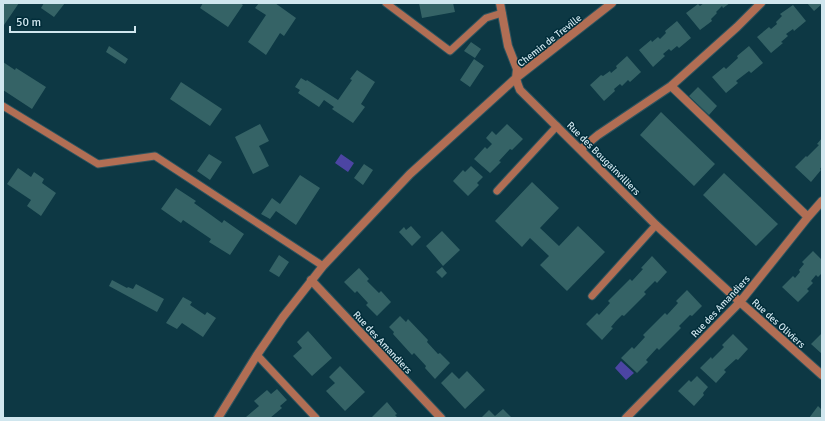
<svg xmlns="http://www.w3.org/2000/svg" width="825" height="421" font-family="Signika,sans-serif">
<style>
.water{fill:#4c45a3}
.building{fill:#356366}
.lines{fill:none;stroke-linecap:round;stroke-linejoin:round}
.lane-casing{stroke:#2c545f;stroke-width:9}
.street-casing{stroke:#2c545f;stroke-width:10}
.lane{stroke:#b16e54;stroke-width:7}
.street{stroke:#b16e54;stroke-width:8}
.labels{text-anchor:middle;stroke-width:3;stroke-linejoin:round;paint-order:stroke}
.street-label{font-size:10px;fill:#d0e6ee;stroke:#012d3a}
</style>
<rect width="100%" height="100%" fill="#0d3844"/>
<!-- water -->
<path class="water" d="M341,154L354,163L348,172L335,163Z
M621,361L634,373L626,380L615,368Z"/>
<!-- building -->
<path class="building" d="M3,3H19L4,25L3,24Z
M44,3H65L54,17L41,8Z
M203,3H240L243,5L228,27L200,8Z
M259,3H275L296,18L284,36L280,33L266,55L248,42L266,15L255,8Z
M419,3H453L455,12L422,18Z
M704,3H730L723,8L722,6L716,12L717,13L711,19L712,21L700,30L686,13L698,4L700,6Z
M807,3H822V4L814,11Z
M793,5L806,21L794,31L793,29L786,34L788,36L781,42L783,43L771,53L757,37L769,27L771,29L777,24L776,22L782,16L780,14Z
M677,21L691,38L679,48L677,46L671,51L669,49L663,54L665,56L653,67L639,50L651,40L652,42L658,37L660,39L666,33L665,31Z
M471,42L481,49L475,58L464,51Z
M109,46L128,59L125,64L106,52Z
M749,46L763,63L751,73L749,71L736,81L738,83L726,93L712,77L724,67L726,69L738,58L737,56Z
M627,56L641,72L630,82L628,80L622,86L620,84L614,89L615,91L604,101L590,85L601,75L603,76L610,71L611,73L617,68L616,66Z
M474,59L484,66L470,87L460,80Z
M3,62L15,70L16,68L46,87L32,109L3,90Z
M357,70L375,82L361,104L365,107L353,123L332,109L334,107L324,100L319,107L298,93L300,90L295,87L301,78L306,81L307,80L338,100L352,80L350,79Z
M181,82L222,109L210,126L170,99Z
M698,87L717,106L709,115L689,96Z
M661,112L715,164L694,186L640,135Z
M260,124L269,141L259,146L269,166L253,174L235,137Z
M507,124L523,139L512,150L510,149L499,161L501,162L490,173L474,159L485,147L487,149L492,144L486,138L492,131L496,135Z
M822,138V166L820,169L821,170L811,182L795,167L806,156L807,157L819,145L817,144Z
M209,154L222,162L210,180L197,171Z
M364,164L373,170L363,185L354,178Z
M471,166L483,177L477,183L479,185L468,196L453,181L463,170L465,172Z
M18,168L31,177L34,172L44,179L42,183L56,193L41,216L27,206L31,200L7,184Z
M724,173L778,224L756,246L703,195Z
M300,175L320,188L296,225L276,211L270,219L261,214L272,198L280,204Z
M532,182L559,208L540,228L559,246L578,226L605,252L567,291L540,265L549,256L530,238L522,247L495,221Z
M176,188L196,201L194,203L211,215L222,223L224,220L244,234L230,255L209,242L211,239L183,220L181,223L161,209Z
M411,226L421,237L412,246L399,232L404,227L406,230Z
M442,231L460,250L443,266L426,246Z
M813,251L822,260V273L818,277L816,275L811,281L813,283L807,289L809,291L798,302L782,287L793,276L795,278L800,272L799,270L804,264L802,262Z
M279,255L289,262L279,277L269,271Z
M652,256L667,272L657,283L655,281L644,292L646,294L624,316L622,315L616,321L611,327L613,328L602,340L586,324L597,313L599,315L610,303L608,301L630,279L632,281L643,269L641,268Z
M442,267L447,273L442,278L436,272Z
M359,268L369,279L367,281L379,293L381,291L391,302L377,316L366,305L368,303L357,291L355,293L344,282Z
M112,280L127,288L128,287L133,289L136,284L164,299L157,312L109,286Z
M687,290L702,306L692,316L690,315L679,326L681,328L659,350L657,348L646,360L648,362L637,373L621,358L632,347L634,349L645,337L643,335L665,313L667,315L678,303L676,301Z
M183,297L192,302L190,305L205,315L207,312L216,318L203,337L182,323L177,329L166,323Z
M400,316L406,322L408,319L428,340L427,342L438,354L440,353L450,363L435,379L425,368L426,366L414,353L412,355L393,334L394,332L389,327Z
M308,331L332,358L312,376L293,356L302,348L297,342Z
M822,333V354L811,344Z
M733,334L748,349L738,360L736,359L724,370L726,372L716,383L700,368L711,357L712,359L724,347L722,345Z
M340,366L365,392L345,411L326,391L335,383L329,377Z
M467,371L485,390L465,409L441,383L452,372L459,379Z
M697,376L708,387L703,393L704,395L694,406L678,391L689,380L691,382Z
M277,389L287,400L280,406L282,408L270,418H248L246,417L259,406L254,401L267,390L271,394Z
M387,402L397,414L395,415L398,418H371Z
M818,406L822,410V418H809Z
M503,409L512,418H481L489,410L495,416Z"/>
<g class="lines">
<defs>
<path id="lane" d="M386,3L450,51L486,18L502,13
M3,106L98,164L155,156L323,266
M497,191L557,126
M592,296L656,225
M257,355L316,418"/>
<path id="street" d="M500,3L508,46L517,69L516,78L518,85L520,90L656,225L740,302L822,375
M671,86L808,217
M581,149L598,135L671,86L737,27L761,3
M311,280L441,418
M218,418L257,355L283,317L323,266L410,174L505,88L516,78L612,3
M626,418L740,302L808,217L822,201"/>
</defs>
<!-- lane casing -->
<use href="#lane" class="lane-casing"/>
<!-- street casing -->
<use href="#street" class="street-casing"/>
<!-- lane -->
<use href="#lane" class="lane"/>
<!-- street -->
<use href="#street" class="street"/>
</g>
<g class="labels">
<!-- street labels -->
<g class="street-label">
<text transform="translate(549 40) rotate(-38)" y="4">Chemin de Treville</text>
<text transform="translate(604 158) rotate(45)" y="4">Rue des Bougainvilliers</text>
<text transform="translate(720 306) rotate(-47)" y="4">Rue des Amandiers</text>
<text transform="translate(779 323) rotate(42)" y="4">Rue des Oliviers</text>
<text transform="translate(383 342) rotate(47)" y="4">Rue des Amandiers</text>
</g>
</g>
<!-- border -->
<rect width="825" height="421" fill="none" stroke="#d0e6ee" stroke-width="8"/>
<!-- scale -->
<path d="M10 26v6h125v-6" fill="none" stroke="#d0e6ee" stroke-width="2"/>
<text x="16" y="26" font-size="12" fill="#d0e6ee" stroke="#012d3a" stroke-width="3" paint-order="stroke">50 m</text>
</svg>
